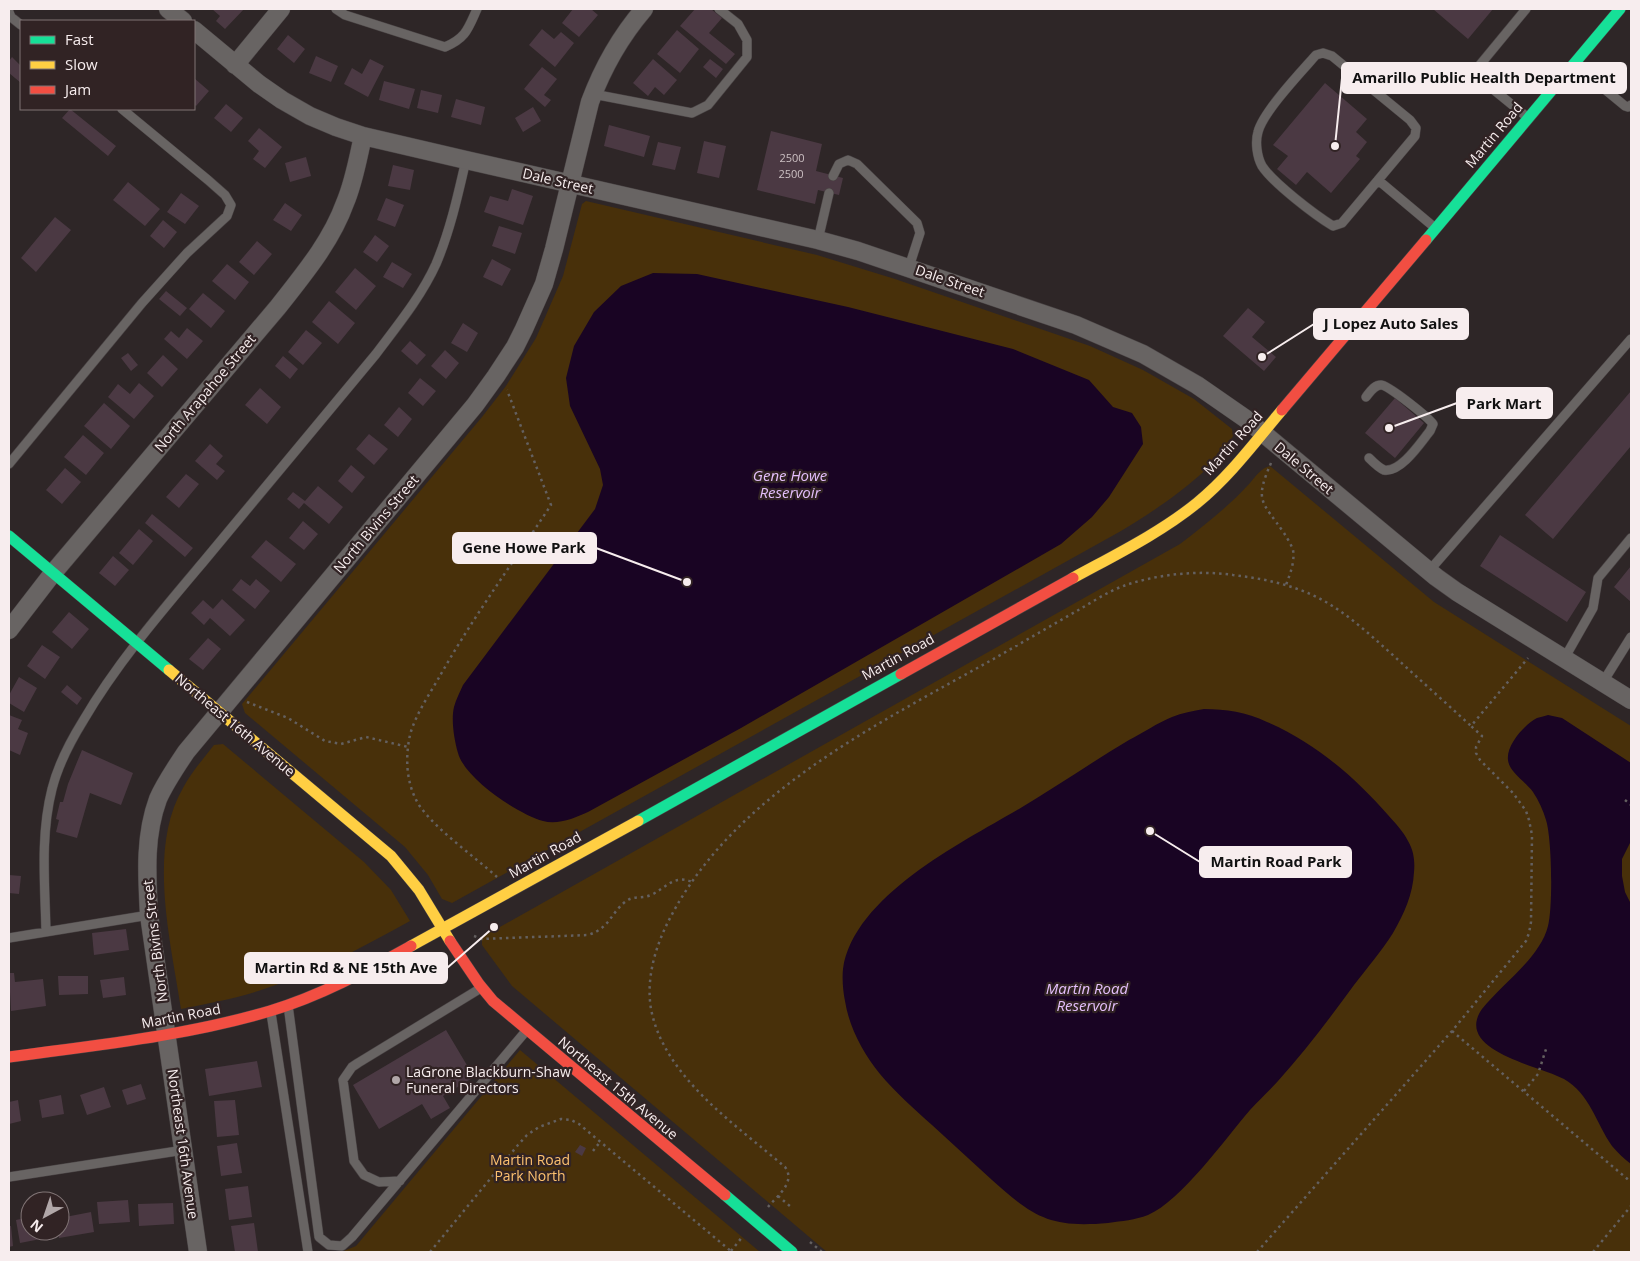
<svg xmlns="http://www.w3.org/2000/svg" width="1640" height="1261" font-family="'Open Sans',sans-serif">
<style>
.green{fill:#48300a}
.water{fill:#190423}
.building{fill:#4b3943}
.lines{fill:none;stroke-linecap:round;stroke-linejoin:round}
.lane-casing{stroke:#494344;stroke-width:10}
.street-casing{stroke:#494344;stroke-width:19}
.fast-casing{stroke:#494344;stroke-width:12}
.slow-casing{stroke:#494344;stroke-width:12}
.jam-casing{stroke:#494344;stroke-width:12}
.path{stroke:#646060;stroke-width:2.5;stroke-dasharray:2.5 4;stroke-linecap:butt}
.lane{stroke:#686463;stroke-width:9}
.street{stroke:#686463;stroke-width:18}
.fast{stroke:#16e098;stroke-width:11}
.slow{stroke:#ffcf43;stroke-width:11}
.jam{stroke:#f24e42;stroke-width:11}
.poi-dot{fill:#b1a7a8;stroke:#312324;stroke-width:2}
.labels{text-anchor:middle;stroke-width:4.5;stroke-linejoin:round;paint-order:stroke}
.number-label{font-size:11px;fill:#ccc0c3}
.street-label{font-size:14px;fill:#f7edee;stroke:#312324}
.poi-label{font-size:14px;fill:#f7edee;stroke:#312324;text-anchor:start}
.park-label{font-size:14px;fill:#fdc16f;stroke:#312324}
.water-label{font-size:15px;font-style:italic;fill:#e4bffb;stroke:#312324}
.leader{fill:none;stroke:#f7edee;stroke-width:2}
.callout-dot{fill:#f7edee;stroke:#312324;stroke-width:2}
.callout{fill:#f7edee;stroke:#f7edee;stroke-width:2}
.callout-label{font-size:15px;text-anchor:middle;font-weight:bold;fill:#111}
</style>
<rect width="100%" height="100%" fill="#2e2627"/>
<!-- green -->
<path class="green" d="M586,201L817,255L895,279L1090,346L1143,370L1194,399L1232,429L1233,436C1214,472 1156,510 1121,531L452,903L442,899L428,875L405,847L245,713L242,704L482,417L506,386L536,338L563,276L582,204Z
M1270,466L1434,602L1631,726V1252H827L512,986L482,945V939L484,936L1180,544C1205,525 1229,506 1250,483C1256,476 1261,468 1270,466Z
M223,744L364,862L391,890L410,921C364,946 318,972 267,988C239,998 210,1003 181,1009C171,942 147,850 183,788C191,773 203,759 214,745Z
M520,1050L760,1252H341L356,1246Z"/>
<!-- water -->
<path class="water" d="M653,273L697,274L848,307L1013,349L1089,380L1113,407L1132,413L1141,427L1143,444L1109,497L1092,517L1061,544L741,728L588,812C575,818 558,825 543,821C518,814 465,779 458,753C454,739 451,720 454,707C456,699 460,692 463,685L595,509L603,485L600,469L570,406L566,378L574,346L594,312L621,286Z
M1204,709C1226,709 1246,712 1267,722C1314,742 1355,777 1388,815C1395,823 1403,831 1408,841C1414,851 1415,862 1414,872C1413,894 1404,914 1393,933C1381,952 1367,968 1354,985C1330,1018 1305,1051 1278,1081C1269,1091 1259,1100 1250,1110C1225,1139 1181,1201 1148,1215C1135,1220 1122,1221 1108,1223C1051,1228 1034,1218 992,1180C972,1162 952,1143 932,1125C914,1109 895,1092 880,1074C863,1053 849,1027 845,1001C843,991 842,979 843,969C854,896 961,843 1019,809C1056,787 1092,762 1129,740C1143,733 1157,723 1172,717C1182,713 1193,711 1204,709Z
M1548,715L1562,718L1631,763V841L1622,859V876L1625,892L1631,904V1164C1624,1159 1618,1153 1612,1146C1596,1123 1590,1094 1564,1079C1541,1066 1453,1051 1482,1009C1502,984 1540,958 1548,926C1553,907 1552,839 1546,820C1543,810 1539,801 1533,792C1526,782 1509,772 1508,760C1506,745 1525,724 1537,718C1541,717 1545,716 1548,715Z"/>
<!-- building -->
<path class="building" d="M212,9H244L225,29L216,21L220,16Z
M573,9H591L598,15L579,37L562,23Z
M695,9H711L722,18L709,33L735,54L726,64L680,26Z
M1433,9H1493L1468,39Z
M542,29L554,39L561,32L574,43L555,67L529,45Z
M677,30L699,49L680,73L657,54Z
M288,35L305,49L294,63L277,49Z
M316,56L338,66L331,82L309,73Z
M12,57L21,66V83L9,73V61Z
M370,59L384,66L368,97L344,84L352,68L362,74Z
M653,59L677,80L664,95L655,87L648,96L633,83Z
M710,59L723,69L716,78L703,67Z
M542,67L557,79L544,95L551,100L545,107L524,89Z
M194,78L209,91L196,106L194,104Z
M384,81L415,89L409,109L379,100Z
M1325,83L1367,119L1356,132L1367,142L1356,156L1360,159L1331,193L1307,172L1296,185L1277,169L1288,156L1273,145Z
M421,90L442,95L438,113L417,108Z
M456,99L485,107L481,125L451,117Z
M226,104L243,118L231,132L214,118Z
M533,107L541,121L523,132L515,118Z
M70,109L116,146L108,156L62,118Z
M609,125L650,136L644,157L604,146Z
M259,128L282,147L265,168L253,159L259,151L248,141Z
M771,131L822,144L816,171L843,178L839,195L818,190L815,204L757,190Z
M704,141L726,146L719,178L697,173Z
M658,142L681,147L675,170L652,165Z
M306,157L311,176L290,182L285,163Z
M393,165L414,170L410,190L388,186Z
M128,182L160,209L145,226L113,200Z
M512,189L533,196L523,225L484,212L490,196L508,201Z
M181,193L199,206L185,224L167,212Z
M386,198L404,205L395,227L377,220Z
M285,203L302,215L291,231L273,220Z
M55,217L71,230L36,272L21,258Z
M163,220L177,232L164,248L150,236Z
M499,226L522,233L515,254L492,246Z
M375,235L389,246L377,262L363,252Z
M257,241L272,254L254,275L239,262Z
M492,259L511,269L502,286L483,277Z
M392,262L412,274L403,288L383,277Z
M227,264L249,282L235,300L212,281Z
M355,268L376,286L356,310L335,292Z
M166,291L187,308L180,316L159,299Z
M203,293L225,311L211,328L189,309Z
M329,301L355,323L338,344L312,322Z
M1248,308L1265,322L1252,337L1276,357L1264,371L1223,336Z
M463,323L478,333L467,352L451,343Z
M187,328L203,341L187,359L164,339L171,331L179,338Z
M306,330L322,343L303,365L288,352Z
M410,341L426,355L417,365L401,351Z
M445,350L459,363L446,379L431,366Z
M128,353L138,365L131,371L121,358Z
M163,355L178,369L162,387L147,373Z
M283,356L298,369L290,379L275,366Z
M420,378L436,391L423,406L408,393Z
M139,383L154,396L134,419L108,397L118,384L130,394Z
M260,388L281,407L267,424L245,405Z
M1631,391V446L1553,539L1525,515Z
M1395,398L1424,423L1395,458L1365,433Z
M104,403L130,426L111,449L84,426Z
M399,407L412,419L398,437L384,425Z
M369,434L388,449L374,465L356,449Z
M83,435L104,453L86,475L64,457Z
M210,444L223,456L216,464L225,471L217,480L195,461Z
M351,465L365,477L352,493L338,481Z
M65,468L81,482L62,504L46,490Z
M186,474L199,484L179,508L166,497Z
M318,486L343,507L329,524L304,503L299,509L287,499L293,492L305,501Z
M152,514L193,548L185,557L145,523Z
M303,521L318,534L304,550L289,538Z
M139,529L153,541L133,565L119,553Z
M1500,535L1586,592L1567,622L1480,566Z
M266,540L296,564L281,582L251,557Z
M113,556L129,570L115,586L99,573Z
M1631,566V602L1614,587Z
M241,579L250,586L256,579L270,591L255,609L232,590Z
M222,599L245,620L230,636L210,618L204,625L191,613L203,600L213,609Z
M69,612L89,629L72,649L52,632Z
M208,638L221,649L203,670L189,659Z
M42,645L60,657L45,679L27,666Z
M19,677L37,688L24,712L9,703V695Z
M67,685L82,698L77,705L61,692Z
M9,715L22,720L18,729L28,733L20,755L9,750Z
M82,750L133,773L121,805L90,793L77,838L56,832L59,820L56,819L60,802H63L68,784Z
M9,875L21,876L19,894L9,893Z
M126,929L129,950L94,955L92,933Z
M9,973H14L15,982L43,979L46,1006L11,1011Z
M58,976H88V994L59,995Z
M124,977L126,995L103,998L100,980Z
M446,1030L474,1077L443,1096L450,1108L431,1119L422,1104L379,1129L353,1085Z
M257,1061L262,1087L209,1096L205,1069Z
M141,1084L146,1099L127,1105L122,1090Z
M104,1087L111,1107L87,1115L80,1095Z
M61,1095L64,1114L42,1118L39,1100Z
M18,1100L21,1121L9,1124V1102Z
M235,1100L239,1135L217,1137L214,1101Z
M237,1143L242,1173L221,1176L217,1146Z
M580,1145L586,1148L582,1156L575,1152Z
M248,1186L252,1217L229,1220L225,1189Z
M128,1200L130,1222L99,1224L97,1202Z
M173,1203L174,1224L139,1226L138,1204Z
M91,1212L94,1232L59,1238L58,1231H60V1218Z
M30,1217V1231H50L51,1237L20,1243L16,1220Z
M254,1223L258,1252H235L231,1226Z
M9,1226H11L13,1246L9,1247Z"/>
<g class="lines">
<defs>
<path id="lane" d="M336,9L345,15L445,47C466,38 468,29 477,9
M1526,9L1474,72L1478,77L1527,117
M9,12L11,17L21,25
M1323,53L1332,56L1410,120L1416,128L1415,136L1342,223L1333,226C1315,215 1273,183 1262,166C1257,157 1255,142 1258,132C1263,112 1301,72 1316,55Z
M1574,64L1625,106L1628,107L1631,105
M593,94L692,113L708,105L747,57V40L738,24L719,9
M833,176L839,164L848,160L857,164L917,223L920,233L909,267
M1378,180L1434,227
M818,240L829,193
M1366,397C1370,392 1374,385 1381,385C1388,385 1428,417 1433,424L1430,431C1421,442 1401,473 1384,470C1379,468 1373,462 1369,458
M9,464L142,303L187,253L227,216L231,205L225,195L208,180L122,109
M1429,571L1631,339
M1564,659L1593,608L1598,578L1631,538
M1603,682L1631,637
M46,932C45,885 40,836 52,789C58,765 70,742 83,721C117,663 161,612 204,561C261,492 319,423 376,354C397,326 421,297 436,264C450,231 458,195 466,160
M9,938L149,915
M288,1005L319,1237L329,1245L342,1246L352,1237L526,1031
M271,1013L308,1252
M9,1177L184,1150
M400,1181L379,1182L364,1175L354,1161L343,1080L352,1067L358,1063L481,988"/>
<path id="street" d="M168,9L183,21
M194,30L259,84L282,100L310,116L336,127L363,136L466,160L818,240L858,251L1076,325L1143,354L1197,385L1246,419L1436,577L1457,592L1631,700
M235,65L281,9
M9,630L53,573L278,307C303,275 331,242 345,203C354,182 358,158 363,136
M198,1252L149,915C147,876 144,837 158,799C165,783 176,767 186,752L475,405L496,376L515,347L524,329L544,284L554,249L590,102C603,67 620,37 644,9"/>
<path id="fast" d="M1426,240L1620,9
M9,536L169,670
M638,821L901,674
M725,1195L792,1252"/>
<path id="slow" d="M1073,578C1115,555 1160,533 1197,503C1230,476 1255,442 1282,410
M169,670L391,856L419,890L450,941
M411,946L638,821"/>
<path id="jam" d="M1282,410L1426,240
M901,674L1073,578
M450,941L479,984L493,1001L725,1195
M9,1057C97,1045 185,1036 270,1011C320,996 366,971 411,946"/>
</defs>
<!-- lane casing -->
<use href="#lane" class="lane-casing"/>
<!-- street casing -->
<use href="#street" class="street-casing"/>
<!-- fast casing -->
<use href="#fast" class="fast-casing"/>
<!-- slow casing -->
<use href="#slow" class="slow-casing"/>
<!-- jam casing -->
<use href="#jam" class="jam-casing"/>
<!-- path -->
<path class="path" d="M1271,463C1254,502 1262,501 1284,533C1287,538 1291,544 1293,550C1295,562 1290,574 1286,585
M247,702L288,718L325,741L341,744L366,737L408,747
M1625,800L1631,805
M497,877C474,856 436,830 419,805C406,784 405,758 410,735C415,715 431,692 441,674C474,616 514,561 551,505L507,390
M474,936L482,939L588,935C610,928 610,914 625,902C633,895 642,899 651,895C666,888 674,874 692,882
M1452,1031L1631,1182
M1524,1091L1538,1074L1547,1046
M593,1151L600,1142
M778,1196L791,1207
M768,1207C778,1195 796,1182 785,1167C735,1124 664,1077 651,1009C646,979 655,948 668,922C732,794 878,724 997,657C1023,642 1049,627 1075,612C1091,603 1108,591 1126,585C1159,574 1199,570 1233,575C1259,578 1284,583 1308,593C1341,607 1368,633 1395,657C1420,680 1446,703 1471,726
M810,1242L822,1252
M731,1251L743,1236
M430,1252L518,1145L527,1135L539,1127L561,1119L571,1120L579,1124L732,1252
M1257,1252L1452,1031L1526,941L1529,933L1531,922L1532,835L1529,820L1526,811L1513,793L1480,760L1476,753V747L1482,736L1471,726L1528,658
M1593,1252L1631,1206"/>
<!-- lane -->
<use href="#lane" class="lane"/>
<!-- street -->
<use href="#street" class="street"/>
<!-- fast -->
<use href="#fast" class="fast"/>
<!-- slow -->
<use href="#slow" class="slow"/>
<!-- jam -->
<use href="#jam" class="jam"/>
</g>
<!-- markers -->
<circle class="poi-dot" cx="396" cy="1080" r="5"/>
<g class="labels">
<!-- number labels -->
<g class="number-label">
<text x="792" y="162">2500</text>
<text x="791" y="178">2500</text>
</g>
<!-- street labels -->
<g class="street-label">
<text transform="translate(1494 135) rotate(-50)" y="5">Martin Road</text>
<text transform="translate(558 181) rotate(13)" y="5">Dale Street</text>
<text transform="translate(950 281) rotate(19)" y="5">Dale Street</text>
<text transform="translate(205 393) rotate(-50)" y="5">North Arapahoe Street</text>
<text transform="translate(1233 443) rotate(-48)" y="5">Martin Road</text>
<text transform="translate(1304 468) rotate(40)" y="5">Dale Street</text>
<text transform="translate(376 524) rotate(-50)" y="5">North Bivins Street</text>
<text transform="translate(898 657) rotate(-29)" y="5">Martin Road</text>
<text transform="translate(235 725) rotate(40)" y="5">Northeast 16th Avenue</text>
<text transform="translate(545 855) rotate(-29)" y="5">Martin Road</text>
<text transform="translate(155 941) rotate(-97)" y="5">North Bivins Street</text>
<text transform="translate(181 1016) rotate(-11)" y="5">Martin Road</text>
<text transform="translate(618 1088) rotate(40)" y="5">Northeast 15th Avenue</text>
<text transform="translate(183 1144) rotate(82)" y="5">Northeast 16th Avenue</text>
</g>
<!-- poi labels -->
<g class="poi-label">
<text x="406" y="1077">LaGrone Blackburn-Shaw<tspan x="406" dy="16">Funeral Directors</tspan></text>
</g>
<!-- park labels -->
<g class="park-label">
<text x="530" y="1165">Martin Road<tspan x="530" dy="16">Park North</tspan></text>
</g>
<!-- water labels -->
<g class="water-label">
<text x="790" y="481">Gene Howe<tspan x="790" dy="17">Reservoir</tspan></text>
<text x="1087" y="994">Martin Road<tspan x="1087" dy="17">Reservoir</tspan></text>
</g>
</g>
<!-- callouts -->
<path class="leader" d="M1335 146L1342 78M1262 357L1314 324M1389 428L1457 403M687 582L596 548M1150 831L1200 862M494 927L447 968"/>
<g class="callout-dot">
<circle cx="1335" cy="146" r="5"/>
<circle cx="1262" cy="357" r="5"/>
<circle cx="1389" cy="428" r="5"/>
<circle cx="687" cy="582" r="5"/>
<circle cx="1150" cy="831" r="5"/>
<circle cx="494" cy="927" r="5"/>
</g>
<g class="callout">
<rect x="1342" y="63" width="284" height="30" rx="5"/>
<rect x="1314" y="309" width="154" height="30" rx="5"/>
<rect x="1457" y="388" width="95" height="30" rx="5"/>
<rect x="453" y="533" width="143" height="30" rx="5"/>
<rect x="1200" y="847" width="151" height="30" rx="5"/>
<rect x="245" y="953" width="202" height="30" rx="5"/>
</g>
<g class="callout-label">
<text x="1484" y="83">Amarillo Public Health Department</text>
<text x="1391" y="329">J Lopez Auto Sales</text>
<text x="1504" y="409">Park Mart</text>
<text x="524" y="553">Gene Howe Park</text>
<text x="1276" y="867">Martin Road Park</text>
<text x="346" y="973">Martin Rd &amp; NE 15th Ave</text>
</g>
<!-- border -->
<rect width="1640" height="1261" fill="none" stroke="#f7edee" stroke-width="20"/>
<!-- legend -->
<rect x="20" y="20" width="175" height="90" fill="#312324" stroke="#807475"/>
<rect x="30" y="36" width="25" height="8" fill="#16e098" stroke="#807475"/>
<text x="65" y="45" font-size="15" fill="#f7edee">Fast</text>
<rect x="30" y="61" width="25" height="8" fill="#ffcf43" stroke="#807475"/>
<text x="65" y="70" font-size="15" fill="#f7edee">Slow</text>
<rect x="30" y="86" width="25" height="8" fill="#f24e42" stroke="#807475"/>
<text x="65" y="95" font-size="15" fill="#f7edee">Jam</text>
<!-- north arrow -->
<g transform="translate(45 1216) rotate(220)"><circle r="24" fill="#312324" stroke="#807475"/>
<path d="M0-4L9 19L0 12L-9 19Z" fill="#b1a7a8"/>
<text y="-8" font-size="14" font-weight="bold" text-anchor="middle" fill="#f7edee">N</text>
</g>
</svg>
